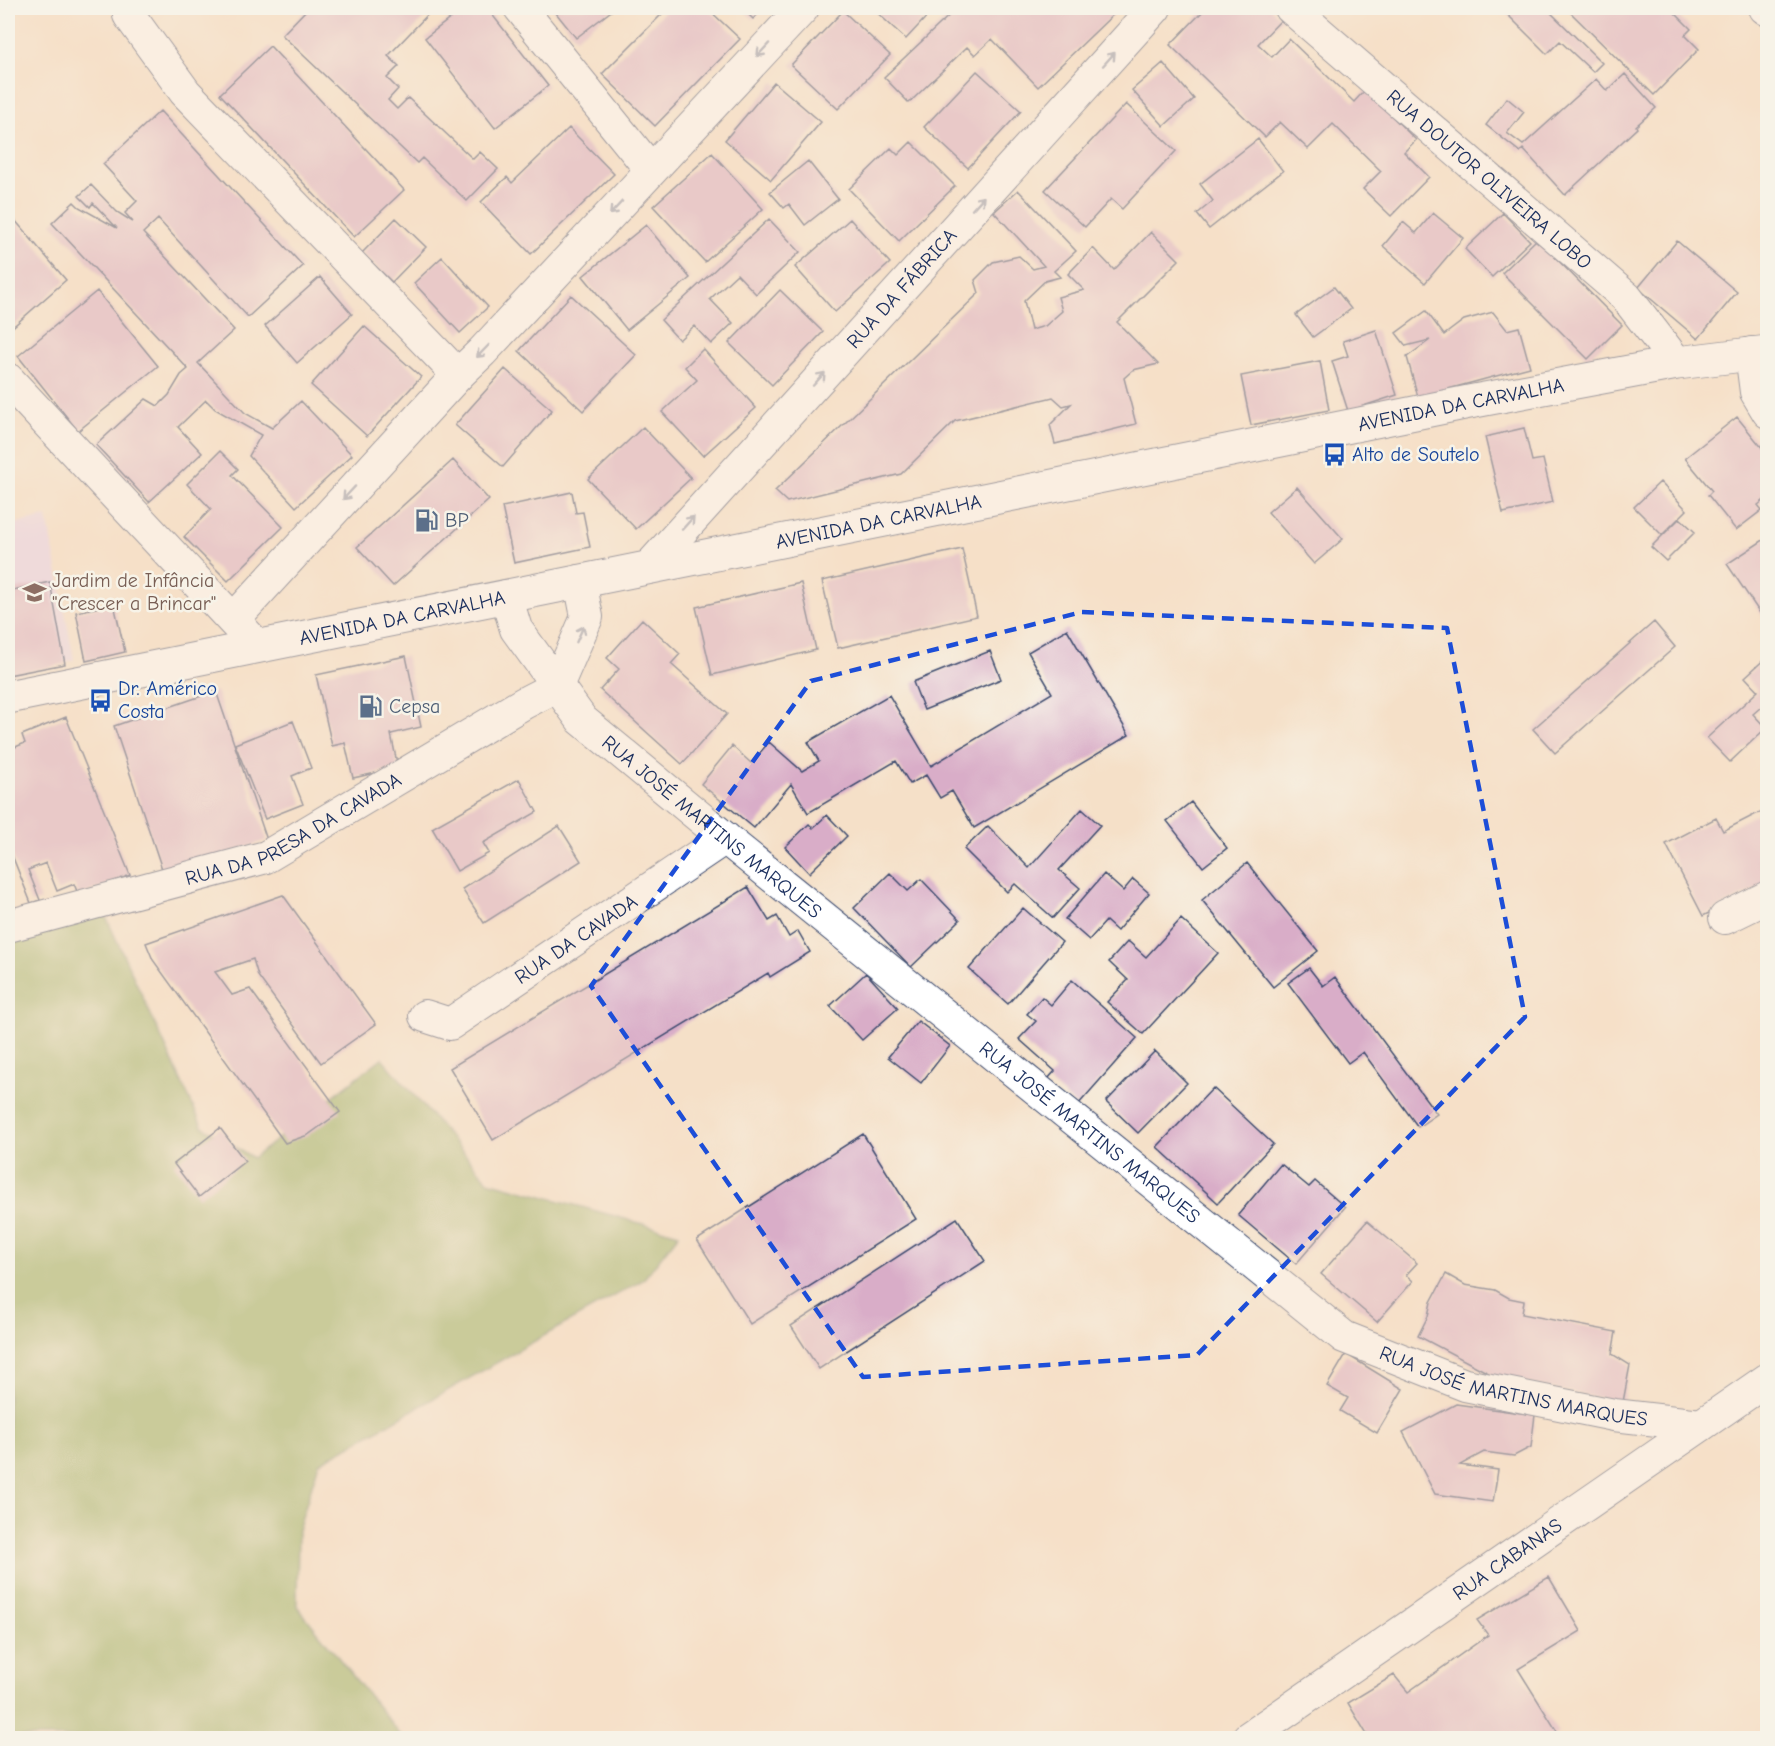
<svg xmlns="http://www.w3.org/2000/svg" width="1775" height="1746" font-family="'Comic Neue',sans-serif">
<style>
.built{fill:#e6d2f0}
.forest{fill:#94b163;stroke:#587060;stroke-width:1.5}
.building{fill:#d9adc8}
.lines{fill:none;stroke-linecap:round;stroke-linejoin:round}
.minor-casing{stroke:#3c4a6e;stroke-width:34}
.tertiary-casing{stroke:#3c4a6e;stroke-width:35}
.minor{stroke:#fff;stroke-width:32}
.tertiary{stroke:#fff;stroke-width:33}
.oneway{stroke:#8d97ae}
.marked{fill:none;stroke:#1d4ed8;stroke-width:4.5;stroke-dasharray:12 8;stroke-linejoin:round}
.labels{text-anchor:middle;stroke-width:5;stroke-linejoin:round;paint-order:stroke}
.street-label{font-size:20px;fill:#1b2f5e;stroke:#f7f3e8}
.transit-label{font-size:20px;fill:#164399;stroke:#f7f3e8;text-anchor:start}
.service-label{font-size:20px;fill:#4e5e75;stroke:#f7f3e8;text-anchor:start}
.education-label{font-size:20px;fill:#785e54;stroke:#f7f3e8;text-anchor:start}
</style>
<rect width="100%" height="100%" fill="#f7f3e8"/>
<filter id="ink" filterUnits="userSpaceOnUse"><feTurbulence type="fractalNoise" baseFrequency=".0167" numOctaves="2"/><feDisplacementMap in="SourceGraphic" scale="12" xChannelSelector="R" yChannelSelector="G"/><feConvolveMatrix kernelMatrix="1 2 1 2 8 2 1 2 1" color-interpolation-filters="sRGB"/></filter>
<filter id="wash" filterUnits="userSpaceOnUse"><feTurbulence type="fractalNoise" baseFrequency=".008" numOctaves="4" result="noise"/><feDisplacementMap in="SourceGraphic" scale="24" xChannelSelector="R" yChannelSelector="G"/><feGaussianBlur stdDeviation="1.35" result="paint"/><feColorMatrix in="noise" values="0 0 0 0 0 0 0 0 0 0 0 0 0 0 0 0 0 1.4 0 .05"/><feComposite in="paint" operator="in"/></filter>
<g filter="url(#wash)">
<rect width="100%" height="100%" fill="#f5e0c8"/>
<!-- built -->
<path class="built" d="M47,517L74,660L8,673V525Z"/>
<!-- forest -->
<path class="forest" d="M101,906L202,1126L253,1158L382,1058L488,1181L679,1234L643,1280L319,1463L298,1530L297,1606L403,1738L8,1737V933Z"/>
<g id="blocks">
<!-- building -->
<path class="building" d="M308,8H434L388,56L399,66L387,78L398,89L388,100L397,109L408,98L473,159L480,152L498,169L467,201L422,158L417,163L282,35Z
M464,8H487L548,86L495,128L425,38Z
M552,8H615L576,38Z
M668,8H707L740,39L655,126L602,74Z
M742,8H764L753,19Z
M872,8H930L933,10L906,39Z
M957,8H1120L1038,87L992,39L975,55L967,47L909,103L884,77Z
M1206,8H1270L1282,19L1258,44L1272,57L1289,39L1354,102L1365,90L1416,140L1404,152L1429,177L1391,216L1363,189L1381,171L1333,124L1308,149L1280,122L1265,137L1170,45Z
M1501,8H1546L1602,63L1593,72L1560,41L1547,54Z
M1566,8H1670L1691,29L1685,35L1699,49L1654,95Z
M843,11L890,55L838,109L791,65Z
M270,46L404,190L354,237L220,94Z
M1163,63L1194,99L1164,126L1132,90Z
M977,71L1021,111L968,168L924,127Z
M1625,74L1656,108L1636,126L1637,128L1565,195L1523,149L1520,152L1486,125L1507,98L1524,112L1507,133L1523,145L1596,79L1607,91Z
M774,82L821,122L771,180L725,140Z
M1126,104L1176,151L1122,209L1111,199L1085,227L1045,190Z
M160,111L303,266L248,317L158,219L143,233L234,330L198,363L245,413L272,428L301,401L352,455L296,507L249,456L261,435L215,409L206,400L178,427L202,453L149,502L96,445L146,399L158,406L169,395L181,375L188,369L52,223L74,202L79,207L117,228L93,203L90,207L79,196L91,185L117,212L133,222L125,213L137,201L103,164Z
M569,128L614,174L531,254L481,202L507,177L512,183Z
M1258,139L1283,171L1209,229L1197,214L1213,201L1200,184Z
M911,142L955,186L899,241L849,189L891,148L898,155Z
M712,153L763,209L705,262L653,206Z
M808,161L838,199L805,225L789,204L784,208L770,192Z
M1018,190L1076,251L1054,271L1060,277L1045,281L1024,301L1031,330L1045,326L1062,311L1058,297L1084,290L1068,274L1093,248L1114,270L1151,232L1179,260L1117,322L1158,364L1133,370L1124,378L1136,424L1055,444L1050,425L1071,404L1063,406L1053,397L955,421L901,474L787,502L775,491L979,293L975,280L993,262L1019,256L1033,269L1044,266L994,212Z
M8,212L66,280L8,331Z
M1433,213L1463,238L1425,283L1383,246L1403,222L1416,233Z
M1503,213L1530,241L1492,277L1465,249Z
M396,218L426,247L392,282L362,253Z
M769,219L800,252L756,294L737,274L710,299L733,323L711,344L694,326L679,340L661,320Z
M850,219L890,263L835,312L795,267Z
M646,225L690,278L627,330L583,276Z
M1537,239L1622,325L1588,359L1502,273Z
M1677,241L1737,292L1698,339L1638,288Z
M442,257L488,307L460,333L414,283Z
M320,277L352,314L297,363L265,326Z
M1334,287L1351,309L1313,337L1296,315Z
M780,290L823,332L772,385L729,343Z
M97,291L158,366L78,431L18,356Z
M571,295L636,355L583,411L519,351Z
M1426,311L1444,335L1464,320L1493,312L1507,330L1519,327L1530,367L1418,397L1407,357L1430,340L1406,346L1396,333Z
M364,326L421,377L367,436L311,385Z
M1376,330L1397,395L1348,411L1332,361L1348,356L1343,341Z
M703,349L756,408L703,456L662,412L697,380L685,367Z
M1320,361L1329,410L1251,425L1241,376Z
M505,369L552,410L503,467L455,425Z
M1737,417L1768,455V466L1764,469L1768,474V497L1758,505L1762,510L1736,530L1708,495L1712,491L1685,458Z
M643,427L691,478L636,529L588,479Z
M1524,428L1532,461L1543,459L1553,502L1503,513L1485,437Z
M220,451L238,469L232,475L283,527L228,581L184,537L211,509L187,484Z
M453,460L489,500L393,586L357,547Z
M1660,482L1687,510L1662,535L1634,507Z
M1297,487L1343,539L1314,564L1268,512Z
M572,492L576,513L583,512L590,547L514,563L502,507Z
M1680,518L1695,532L1666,561L1651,547Z
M1768,537V625L1727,564Z
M962,549L977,616L838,648L822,581Z
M50,582L65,664L8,675V629L13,628L8,600V591Z
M801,583L816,650L712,675L696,607Z
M114,604L125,652L86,661L76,612Z
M642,619L680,654L671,664L727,714L682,764L600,690L619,669L607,658Z
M1654,622L1675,647L1555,753L1533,729Z
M1067,629L1129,735L974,828L952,791L940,798L926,775L910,784L896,761L808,813L791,784L754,828L701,784L732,746L751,763L769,742L802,771L819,761L808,742L889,695L931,766L1052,693L1028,652Z
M990,651L1001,679L924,710L913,682Z
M406,656L421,727L391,734L398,768L353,778L345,743L332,746L316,675Z
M1768,656V701L1753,714L1766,728L1730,762L1707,738L1758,691L1745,677Z
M216,691L267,840L164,875L114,726Z
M66,717L130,875L79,896L74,884L57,891L46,863L28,870L40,900L31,903L8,845V818H9L8,813V750L25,743L22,735Z
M293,721L311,768L292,776L303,804L265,819L235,744Z
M519,779L537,812L483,843L489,853L457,871L432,828Z
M1191,802L1227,848L1203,867L1167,821Z
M1768,808V883L1703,916L1666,844L1716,818L1723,831Z
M1082,809L1100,825L1059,870L1080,888L1053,918L1015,884L1007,892L964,849L988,826L1029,868Z
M827,815L847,836L809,873L785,847L809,824L813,828Z
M559,826L581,861L484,923L462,889Z
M1247,863L1318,951L1273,987L1202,900Z
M890,873L908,891L921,879L960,920L911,967L854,908Z
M1104,874L1123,891L1133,879L1149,893L1117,931L1106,921L1089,940L1065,919Z
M748,887L769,921L777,916L789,937L798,931L810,952L770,977L768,973L493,1140L450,1068Z
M283,895L376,1024L321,1063L258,976L253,959L215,972L232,995L250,989L340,1112L308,1135L285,1143L153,960L146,943Z
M1023,908L1062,942L1008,1004L969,969Z
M1181,919L1218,953L1143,1034L1107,1002L1128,980L1109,962L1128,941L1146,957Z
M1309,968L1323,986L1335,977L1437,1114L1418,1127L1363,1052L1348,1063L1288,983Z
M866,973L898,1008L862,1040L830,1006Z
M1072,980L1137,1038L1077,1106L1047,1080L1055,1071L1019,1039L1036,1021L1027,1014L1042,997L1051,1005Z
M918,1021L950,1046L921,1083L888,1057Z
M1155,1051L1187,1083L1138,1133L1106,1102Z
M1213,1088L1273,1144L1218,1203L1157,1147Z
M220,1128L245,1161L199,1197L174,1164Z
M863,1134L916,1219L750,1324L697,1240Z
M1281,1164L1309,1187L1315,1181L1345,1207L1296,1264L1238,1215Z
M957,1218L985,1261L819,1369L791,1326Z
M1367,1221L1417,1263L1406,1275L1413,1281L1377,1322L1321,1274Z
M1446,1274L1465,1285L1495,1290L1509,1298L1524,1301L1522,1314L1616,1332L1612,1354L1630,1365L1623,1402L1498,1378L1418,1336L1428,1316L1431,1302Z
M1346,1354L1403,1389L1377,1433L1340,1411L1348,1398L1327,1386Z
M1456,1404L1535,1415L1531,1447L1514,1456L1484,1452L1460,1465L1498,1470L1493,1502L1435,1494L1403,1432Z
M1549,1577L1581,1631L1518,1669L1558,1733L1550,1738H1369L1348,1703L1394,1675L1408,1692L1488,1635L1477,1620Z"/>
</g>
</g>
<g filter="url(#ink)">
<use href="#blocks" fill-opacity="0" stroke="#3c4a6e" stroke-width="1.5"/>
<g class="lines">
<defs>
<g id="minor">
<path d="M520,8L651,170"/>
<path id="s1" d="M1291,8L1626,297L1677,363"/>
<path d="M1765,8L1768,10"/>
<path d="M129,15L185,92L458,375"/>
<path d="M1751,353L1756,392L1768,412"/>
<path id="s2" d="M649,567L1155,8"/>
<path id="s3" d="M506,596L516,629L582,720L725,838L1344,1337L1465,1385L1614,1415L1701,1425"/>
<path d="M233,620L458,375L482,352L803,8"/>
<path d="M1725,918L1768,897"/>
<path id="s4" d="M8,926L266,857L524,703L557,686L587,617L580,581"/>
<path id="s5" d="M425,1016L450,1024L725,838"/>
<path id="s6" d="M1248,1738L1768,1379"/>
</g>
<g id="tertiary">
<path d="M8,380L257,646"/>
<path id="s7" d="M8,697L1469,402L1677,363L1768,352"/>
</g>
</defs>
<!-- minor casing -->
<use href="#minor" class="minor-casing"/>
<!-- tertiary casing -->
<use href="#tertiary" class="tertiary-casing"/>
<!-- minor -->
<use href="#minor" class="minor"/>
<!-- tertiary -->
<use href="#tertiary" class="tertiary"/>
</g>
<!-- one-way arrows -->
<defs><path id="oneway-shaft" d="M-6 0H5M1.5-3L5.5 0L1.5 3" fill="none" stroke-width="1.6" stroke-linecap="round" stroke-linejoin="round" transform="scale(1.5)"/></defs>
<g class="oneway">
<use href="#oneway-shaft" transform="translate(763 50) rotate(133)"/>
<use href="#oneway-shaft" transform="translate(1109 59) rotate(-48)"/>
<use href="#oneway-shaft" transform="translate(978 203) rotate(-48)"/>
<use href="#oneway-shaft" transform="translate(616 208) rotate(133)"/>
<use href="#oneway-shaft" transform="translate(483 351) rotate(134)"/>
<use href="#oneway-shaft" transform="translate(819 379) rotate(-48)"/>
<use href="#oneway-shaft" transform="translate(349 493) rotate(133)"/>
<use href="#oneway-shaft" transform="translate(688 523) rotate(-48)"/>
<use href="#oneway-shaft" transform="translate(580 634) rotate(-66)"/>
</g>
</g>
<!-- marked area -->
<path d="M0 0H1775V1746H0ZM1082,612L1447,628L1525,1017L1197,1355L863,1377L591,986L811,681Z" fill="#f5e0c8" fill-opacity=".55" fill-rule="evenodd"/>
<path class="marked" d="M1082,612L1447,628L1525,1017L1197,1355L863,1377L591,986L811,681Z"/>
<!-- icons -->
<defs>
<symbol id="bus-bare" viewBox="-9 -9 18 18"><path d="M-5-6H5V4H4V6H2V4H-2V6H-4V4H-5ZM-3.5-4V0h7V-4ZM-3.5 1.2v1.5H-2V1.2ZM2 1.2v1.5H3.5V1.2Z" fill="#1a4fb4" stroke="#f7f3e8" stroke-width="2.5" paint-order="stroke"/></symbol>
<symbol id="fuel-bare" viewBox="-9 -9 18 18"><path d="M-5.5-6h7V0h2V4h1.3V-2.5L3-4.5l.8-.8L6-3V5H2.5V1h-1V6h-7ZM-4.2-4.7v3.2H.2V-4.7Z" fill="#5c6f8a" stroke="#f7f3e8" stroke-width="2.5" paint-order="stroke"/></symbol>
<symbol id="school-bare" viewBox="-9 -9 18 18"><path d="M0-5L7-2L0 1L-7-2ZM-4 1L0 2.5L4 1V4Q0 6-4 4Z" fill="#8d6e63" stroke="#f7f3e8" stroke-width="2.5" paint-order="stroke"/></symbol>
</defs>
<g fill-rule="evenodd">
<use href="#bus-bare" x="1318" y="438" width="33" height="33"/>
<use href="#fuel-bare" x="410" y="504" width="33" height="33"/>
<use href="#school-bare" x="18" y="576" width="33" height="33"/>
<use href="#bus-bare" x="84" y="684" width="33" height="33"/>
<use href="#fuel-bare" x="354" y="690" width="33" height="33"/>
</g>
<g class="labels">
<!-- street labels -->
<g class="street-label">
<text dy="7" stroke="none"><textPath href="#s1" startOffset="262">RUA DOUTOR OLIVEIRA LOBO</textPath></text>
<text dy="7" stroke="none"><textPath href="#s2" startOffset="376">RUA DA FÁBRICA</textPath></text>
<text dy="7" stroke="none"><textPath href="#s7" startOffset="1482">AVENIDA DA CARVALHA</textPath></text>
<text dy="7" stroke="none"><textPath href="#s7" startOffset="888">AVENIDA DA CARVALHA</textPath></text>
<text dy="7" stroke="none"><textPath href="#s7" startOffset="402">AVENIDA DA CARVALHA</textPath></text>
<text dy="7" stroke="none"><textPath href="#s4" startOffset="303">RUA DA PRESA DA CAVADA</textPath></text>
<text dy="7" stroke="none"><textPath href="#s3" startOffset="315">RUA JOSÉ MARTINS MARQUES</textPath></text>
<text dy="7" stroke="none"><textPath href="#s5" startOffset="178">RUA DA CAVADA</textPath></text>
<text dy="7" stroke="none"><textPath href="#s3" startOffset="801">RUA JOSÉ MARTINS MARQUES</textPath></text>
<text dy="7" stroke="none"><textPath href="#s3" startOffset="1305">RUA JOSÉ MARTINS MARQUES</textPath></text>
<text dy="7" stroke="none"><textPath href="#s6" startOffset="315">RUA CABANAS</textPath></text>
</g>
<!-- transit labels -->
<g class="transit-label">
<text x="1352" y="461">Alto de Soutelo</text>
<text x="118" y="695">Dr. Américo<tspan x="118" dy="23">Costa</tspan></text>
</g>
<!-- service labels -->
<g class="service-label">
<text x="445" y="527">BP</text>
<text x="389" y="713">Cepsa</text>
</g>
<!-- education labels -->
<g class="education-label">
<text x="52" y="587">Jardim de Infância<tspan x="52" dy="23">"Crescer a Brincar"</tspan></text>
</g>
</g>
<!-- margin -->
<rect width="1775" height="1746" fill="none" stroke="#f7f3e8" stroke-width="30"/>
</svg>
